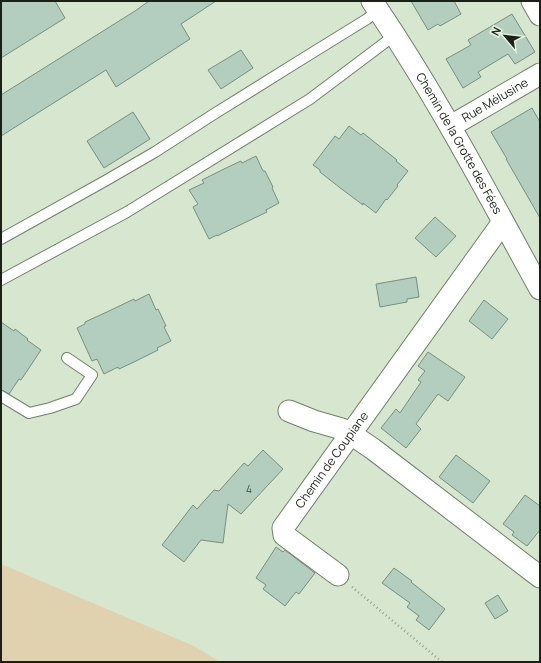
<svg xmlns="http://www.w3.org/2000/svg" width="541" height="663" font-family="Manrope,sans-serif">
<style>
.green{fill:#e0d1af}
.building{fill:#b3cebe;stroke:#768f80}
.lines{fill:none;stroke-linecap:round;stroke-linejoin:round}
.lane-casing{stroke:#71806a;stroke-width:12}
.street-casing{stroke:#71806a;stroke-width:23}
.path{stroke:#94a18e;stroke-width:2.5;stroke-dasharray:1 3;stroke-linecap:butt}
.lane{stroke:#fff;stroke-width:10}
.street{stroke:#fff;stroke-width:21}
.labels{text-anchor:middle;stroke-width:3.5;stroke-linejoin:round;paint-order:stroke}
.number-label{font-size:10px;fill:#414c42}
.street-label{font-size:12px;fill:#1b2118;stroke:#e4f5dc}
</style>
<rect width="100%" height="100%" fill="#d7e7cf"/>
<!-- green -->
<path class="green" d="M1,564L194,646L220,662H1Z"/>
<!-- building -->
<path class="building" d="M1,1H55L65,18L1,58Z
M149,1H216L181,24L190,39L116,87L106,70L1,136V95L135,11Z
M411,1H454L461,14L440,26L438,24L428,30Z
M512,14L535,52L515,64L508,54L478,72L481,77L463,88L446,59L471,45L468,40Z
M241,50L253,68L221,89L208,70Z
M532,108L540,122V218L506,159H507L491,132Z
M133,112L150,139L104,168L87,141Z
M349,126L361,135L363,133L397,160L396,161L408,171L397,185L398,186L387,200L386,199L376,213L363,203V205L339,187L320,172V170L313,165L335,136L339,139Z
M256,156L263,171H265L273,187L272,188L279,203L266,210L267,212L217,236V235L209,239L193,207L198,204L189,190L204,183L202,180L226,168L241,161L242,163Z
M435,217L456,236L436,257L415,238Z
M416,277L419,297L407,299V302L380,307L376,284Z
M149,294L156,310L158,309L166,326L164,327L171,341L157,348L158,350L134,362L119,369L118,367L104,374L97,359L92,361L77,328L85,324V322L109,311L134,299L135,301Z
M484,300L508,319L492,339L469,321Z
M1,322L14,331L15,329L28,339L27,340L41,350L21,380L19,379L9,394L1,390Z
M428,352L465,377L448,401L438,394L416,424L421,429L406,448L381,428L396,409L400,413L421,382L418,380L425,371L418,366Z
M263,450L283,469L241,514L228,504L223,543L201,540L184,562L162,545L193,505L197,509L214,490L219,491L244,463L248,466Z
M456,455L490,481L473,503L439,477Z
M525,495L540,506V530L527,546L512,535L514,532L503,524Z
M276,547L283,552L285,550L315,573L299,594L296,592L285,606L263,589L266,585L256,578Z
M394,568L412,581L411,582L445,609L429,630L416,620L419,616L407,607L410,603L382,583Z
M498,595L508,611L495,619L485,603Z"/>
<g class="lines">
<defs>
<path id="lane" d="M1,239L105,181L155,152L214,114L299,61L367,19L378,10
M1,280L127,212L310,99L395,35
M1,396L29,413L50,408L76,399L92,375L67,358"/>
<g id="street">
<path id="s1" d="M372,1C435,93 486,191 540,289"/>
<path d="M532,1L540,15"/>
<path id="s2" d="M451,126L540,74"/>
<path d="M289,411L314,421L342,429L351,434L373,449L540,577"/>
<path id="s3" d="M338,575L284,535L283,528L503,222"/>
</g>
</defs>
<!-- lane casing -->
<use href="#lane" class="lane-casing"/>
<!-- street casing -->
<use href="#street" class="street-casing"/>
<!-- path -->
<path class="path" d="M352,587L442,662"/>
<!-- lane -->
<use href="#lane" class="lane"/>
<!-- street -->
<use href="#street" class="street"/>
</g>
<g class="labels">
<!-- number labels -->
<g class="number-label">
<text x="249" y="493">4</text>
</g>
<!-- street labels -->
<g class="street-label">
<text dy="4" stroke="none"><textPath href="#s2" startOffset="51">Rue Mélusine</textPath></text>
<text dy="4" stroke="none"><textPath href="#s1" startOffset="167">Chemin de la Grotte des Fées</textPath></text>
<text dy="4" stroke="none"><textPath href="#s3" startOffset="158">Chemin de Coupiane</textPath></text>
</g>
</g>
<!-- border -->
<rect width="541" height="663" fill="none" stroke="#1b2118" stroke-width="4"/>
<!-- north arrow -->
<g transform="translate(505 36) rotate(298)" stroke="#e4f5dc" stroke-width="3" paint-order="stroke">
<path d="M0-3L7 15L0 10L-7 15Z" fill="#1b2118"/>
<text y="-6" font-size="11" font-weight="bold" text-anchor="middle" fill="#1b2118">N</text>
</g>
</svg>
